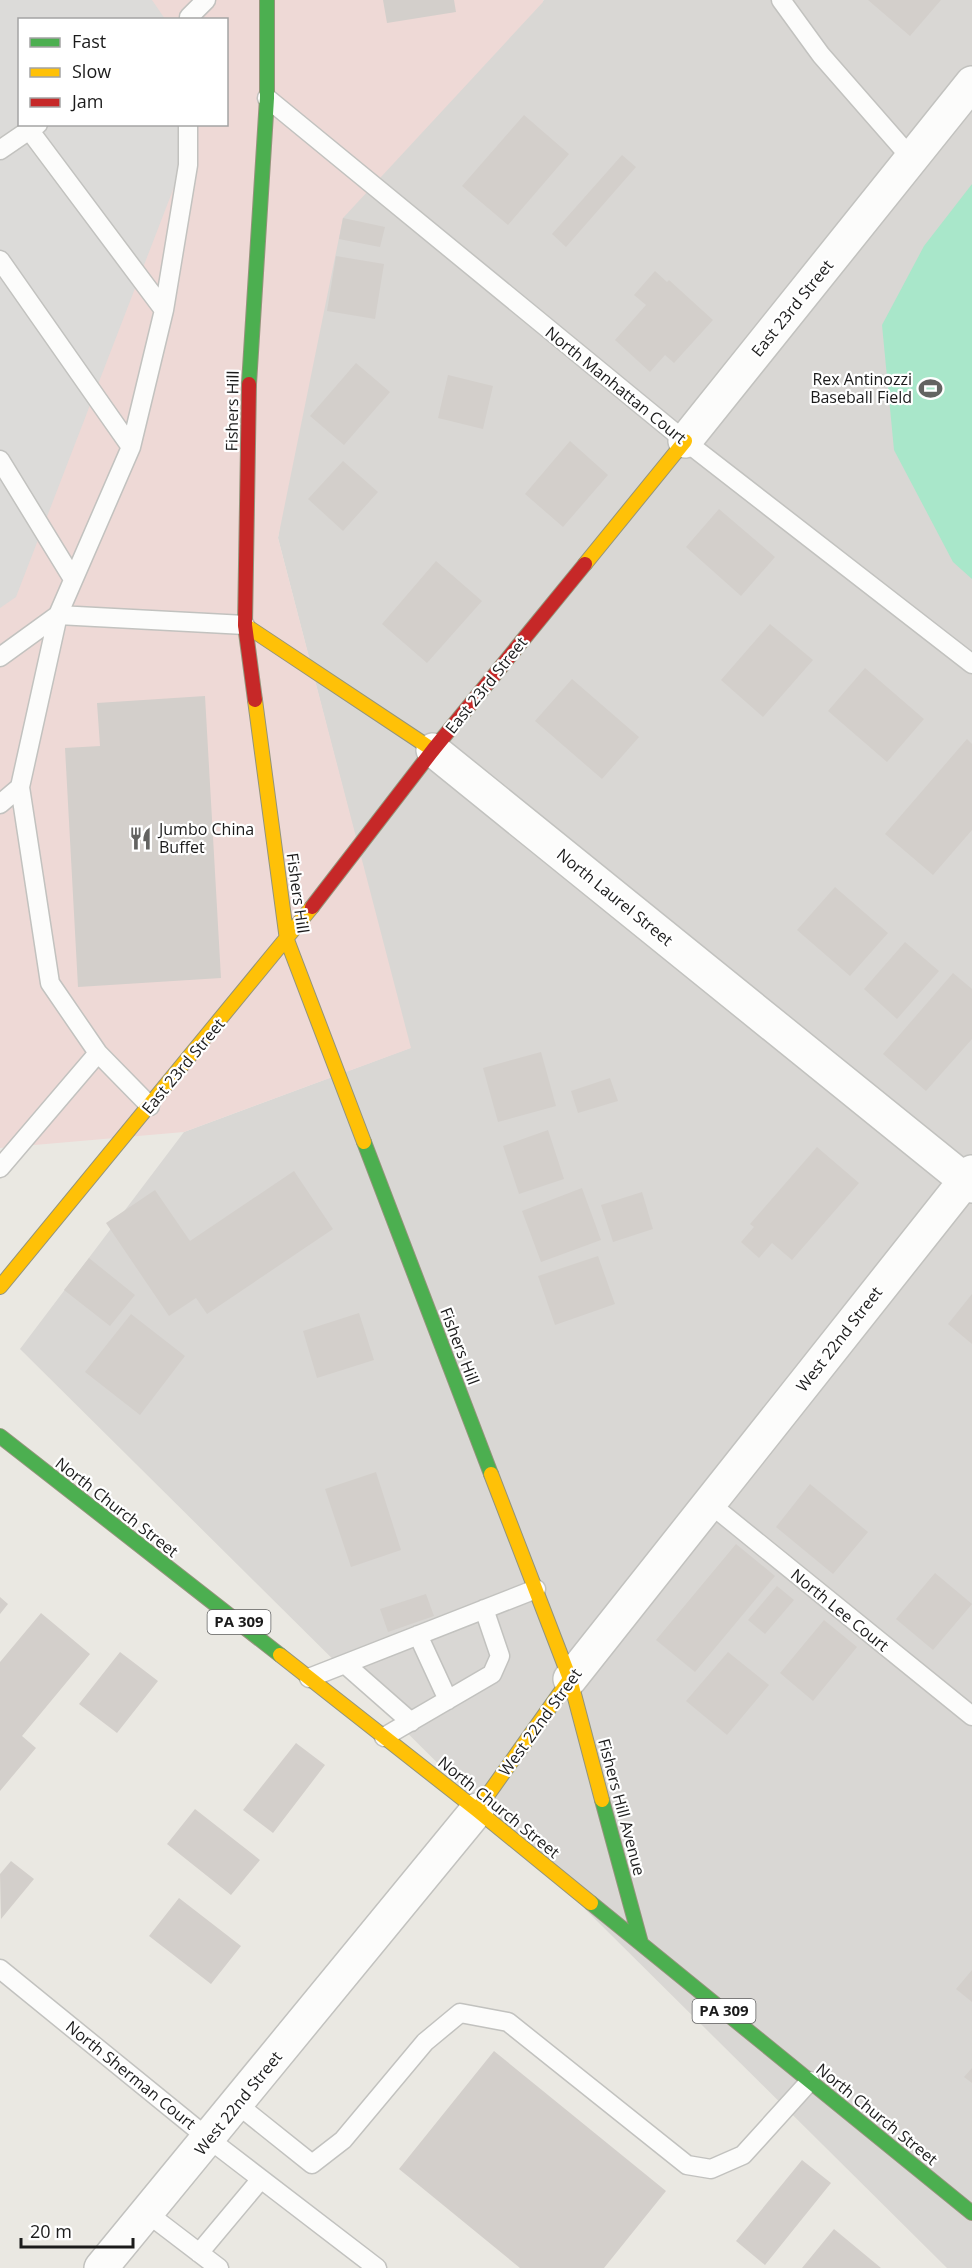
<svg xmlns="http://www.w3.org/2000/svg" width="972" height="2268" font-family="'Open Sans',sans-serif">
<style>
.residential{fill:#d9d7d4}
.commercial{fill:#eed9d6;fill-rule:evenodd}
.pitch{fill:#a9e7ca}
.parking{fill:#dcdbd9}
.building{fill:#d3cfcb}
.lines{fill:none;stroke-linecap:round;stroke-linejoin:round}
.lane-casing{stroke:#c2c2bf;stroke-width:21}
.street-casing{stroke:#c2c2bf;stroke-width:36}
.fast-casing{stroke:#93947b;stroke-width:16}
.slow-casing{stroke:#93947b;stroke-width:16}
.jam-casing{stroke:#93947b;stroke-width:16}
.lane{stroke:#fcfcfb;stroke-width:18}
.street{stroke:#fcfcfb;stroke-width:33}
.fast{stroke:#4caf50;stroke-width:14}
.slow{stroke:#ffc107;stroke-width:14}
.jam{stroke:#c62828;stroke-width:14}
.labels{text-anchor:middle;stroke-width:4.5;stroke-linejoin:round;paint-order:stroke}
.shield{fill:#fff;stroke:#5f5f5f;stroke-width:1.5}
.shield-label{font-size:15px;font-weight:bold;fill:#1b1b1b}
.street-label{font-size:16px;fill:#1b1b1b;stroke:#fff}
.poi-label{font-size:16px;fill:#1b1b1b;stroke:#fff;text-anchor:end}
</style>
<rect width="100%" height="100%" fill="#eae8e2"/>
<!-- residential -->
<path class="residential" d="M544,0H972V2268H947L20,1349L184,1132L410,1048L278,538L334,187Z"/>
<!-- commercial -->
<path class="commercial" d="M0,0H543V2L343,218L278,538L411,1048L184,1132L0,1148ZM20,20H226V124H20Z"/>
<!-- pitch -->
<path class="pitch" d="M972,184V579L953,562L894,450L882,325L924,246Z"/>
<!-- parking -->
<path class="parking" d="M0,0H152L165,19L20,20V124L198,125L16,597L0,608Z"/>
<!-- building -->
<path class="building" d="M383,0H454L456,12L387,23Z
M868,0H941L910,36Z
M524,115L569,154L508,225L462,186Z
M622,155L636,167L566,247L552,234Z
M343,218L385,227L380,247L339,239Z
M336,256L384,264L375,319L327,311Z
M655,271L667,282L669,280L713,320L674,363L665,355L650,372L615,340L646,305L634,295Z
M356,363L390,392L344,445L310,416Z
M448,375L493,386L483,429L438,418Z
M570,441L608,475L563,527L525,494Z
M343,461L378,492L343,531L308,499Z
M719,509L775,557L741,596L686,547Z
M436,561L482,601L427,663L382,624Z
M770,624L813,660L763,717L721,680Z
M865,668L924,719L887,762L828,711Z
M572,679L639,737L602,779L535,721Z
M205,696L221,978L78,987L65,748L100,746L97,703Z
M967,739L972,744V830L933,875L885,834Z
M835,887L888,933L850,976L797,930Z
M905,942L939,971L897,1019L864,989Z
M953,973L972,989V1039L926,1091L883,1054Z
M541,1052L556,1106L498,1122L483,1068Z
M610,1078L618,1101L578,1113L571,1091Z
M548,1130L564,1179L519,1194L503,1146Z
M817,1147L859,1183L792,1260L772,1243L759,1258L741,1242L754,1227L750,1224Z
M294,1171L333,1229L207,1314L196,1298L169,1316L106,1223L155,1190L190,1241Z
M582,1188L601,1240L541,1262L522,1211Z
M642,1192L653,1229L613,1242L601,1205Z
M598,1256L615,1304L555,1325L538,1276Z
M89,1258L135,1295L110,1326L64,1290Z
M972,1294V1344L948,1324Z
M359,1313L374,1360L317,1378L303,1331Z
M131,1314L185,1356L140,1415L85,1372Z
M376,1472L401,1550L351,1567L325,1489Z
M810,1484L868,1532L833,1574L776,1527Z
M736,1544L775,1576L695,1672L656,1640Z
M935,1573L972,1604L933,1650L896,1619Z
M777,1586L794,1600L765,1634L748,1620Z
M426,1594L434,1616L388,1632L380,1609Z
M0,1597L8,1604L0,1614Z
M41,1613L90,1654L22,1736L36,1748L0,1791V1662Z
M824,1620L857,1647L813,1701L780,1673Z
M120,1652L158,1681L117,1733L79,1704Z
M728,1652L769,1685L727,1735L686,1701Z
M296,1743L325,1765L273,1833L243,1810Z
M195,1809L260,1860L231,1895L167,1844Z
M11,1861L34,1879L1,1919L0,1874Z
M179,1898L241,1946L211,1984L149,1936Z
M972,1970V2002L956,1989Z
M494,2051L666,2191L604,2268H520L399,2169Z
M972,2068V2083L964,2077Z
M802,2160L831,2183L765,2265L736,2241Z
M834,2229L881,2268H802Z"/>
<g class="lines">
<defs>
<path id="lane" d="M781,0L821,55L912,159
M189,20V17L206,0
M267,98L685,441L972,664
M188,124V165L164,310L131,447L58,615L245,625
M30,131L164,310
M0,150L38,124
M0,260L131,447
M0,460L73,579
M58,615L20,787L50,983L98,1053L150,1106
M0,657L58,615
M0,804L20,787
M0,1168L98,1053
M709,1503L972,1716
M418,1635L448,1700
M345,1664L411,1722
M309,1678L536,1589
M384,1737L492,1674L500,1656L484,1609
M0,1969L209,2139L377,2268
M237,2104L312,2164L343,2140L425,2042L460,2013L508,2022L687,2165L711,2169L743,2155L810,2081
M147,2213L219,2268
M199,2253L261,2179"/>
<path id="street" d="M685,441L972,83
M433,750L972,1186
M570,1679L972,1172
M101,2268L477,1810"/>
<path id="fast" d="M249,384L267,98V0
M364,1142L491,1474
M0,1436L280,1655
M602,1800L641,1943
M591,1903L972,2213"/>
<path id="slow" d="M585,564L685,441
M245,625L433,750
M255,700L287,940L364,1142
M0,1287L312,907
M491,1474L570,1679L602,1800
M280,1655L477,1810L591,1903
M477,1810L570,1679"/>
<path id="jam" d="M249,384L245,625L255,700
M312,907L433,750L585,564"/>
</defs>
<!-- lane casing -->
<use href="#lane" class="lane-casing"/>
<!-- street casing -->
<use href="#street" class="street-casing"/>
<!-- fast casing -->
<use href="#fast" class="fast-casing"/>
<!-- slow casing -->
<use href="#slow" class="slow-casing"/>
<!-- jam casing -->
<use href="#jam" class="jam-casing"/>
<!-- lane -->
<use href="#lane" class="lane"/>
<!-- street -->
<use href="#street" class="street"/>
<!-- fast -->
<use href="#fast" class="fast"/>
<!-- slow -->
<use href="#slow" class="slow"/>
<!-- jam -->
<use href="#jam" class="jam"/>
</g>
<!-- icons -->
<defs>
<symbol id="stadium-bare" viewBox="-9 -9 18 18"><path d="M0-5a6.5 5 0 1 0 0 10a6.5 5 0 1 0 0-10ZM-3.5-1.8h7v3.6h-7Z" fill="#636361" stroke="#fff" stroke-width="2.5" paint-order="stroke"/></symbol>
<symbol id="restaurant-bare" viewBox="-9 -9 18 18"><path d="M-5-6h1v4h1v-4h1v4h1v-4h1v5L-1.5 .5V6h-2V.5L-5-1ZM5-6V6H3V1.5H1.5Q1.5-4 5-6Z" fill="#636361" stroke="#fff" stroke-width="2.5" paint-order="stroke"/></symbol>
</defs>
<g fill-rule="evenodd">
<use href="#stadium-bare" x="914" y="372" width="33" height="33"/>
<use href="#restaurant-bare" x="124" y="822" width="33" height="33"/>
</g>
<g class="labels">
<!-- shield labels -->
<g class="shield">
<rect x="207.5" y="1610" width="63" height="24" rx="4.5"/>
<rect x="692.5" y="1999" width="63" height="24" rx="4.5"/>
</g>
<g class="shield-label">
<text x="239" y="1627">PA 309</text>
<text x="724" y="2016">PA 309</text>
</g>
<!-- street labels -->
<g class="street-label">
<text transform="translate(792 308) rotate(-51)" y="6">East 23rd Street</text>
<text transform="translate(616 385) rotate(39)" y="6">North Manhattan Court</text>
<text transform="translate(232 411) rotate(-89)" y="6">Fishers Hill</text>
<text transform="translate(486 685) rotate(-51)" y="6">East 23rd Street</text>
<text transform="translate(298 893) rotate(82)" y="6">Fishers Hill</text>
<text transform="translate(615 897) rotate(39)" y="6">North Laurel Street</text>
<text transform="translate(183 1066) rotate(-50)" y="6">East 23rd Street</text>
<text transform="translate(839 1339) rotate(-52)" y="6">West 22nd Street</text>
<text transform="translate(460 1346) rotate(69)" y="6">Fishers Hill</text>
<text transform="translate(117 1507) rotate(38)" y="6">North Church Street</text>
<text transform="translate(840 1610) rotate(39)" y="6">North Lee Court</text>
<text transform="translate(540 1722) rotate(-54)" y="6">West 22nd Street</text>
<text transform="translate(499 1807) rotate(39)" y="6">North Church Street</text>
<text transform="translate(622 1807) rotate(75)" y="6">Fishers Hill Avenue</text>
<text transform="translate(131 2075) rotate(39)" y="6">North Sherman Court</text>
<text transform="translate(238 2103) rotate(-51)" y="6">West 22nd Street</text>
<text transform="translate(877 2114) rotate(39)" y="6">North Church Street</text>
</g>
<!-- poi labels -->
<g class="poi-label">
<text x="912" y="385">Rex Antinozzi<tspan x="912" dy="18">Baseball Field</tspan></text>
<text x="159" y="835" text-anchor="start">Jumbo China<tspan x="159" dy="18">Buffet</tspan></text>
</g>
</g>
<!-- legend -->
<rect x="18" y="18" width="210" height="108" fill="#ffffff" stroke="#a4a4a4" stroke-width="1.5"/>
<rect x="30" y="38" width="30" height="9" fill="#4caf50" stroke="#a4a4a4" stroke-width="1.5"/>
<text x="72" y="48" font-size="18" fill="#1b1b1b">Fast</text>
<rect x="30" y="68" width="30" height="9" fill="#ffc107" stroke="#a4a4a4" stroke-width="1.5"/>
<text x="72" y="78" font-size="18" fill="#1b1b1b">Slow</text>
<rect x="30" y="98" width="30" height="9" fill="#c62828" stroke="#a4a4a4" stroke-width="1.5"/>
<text x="72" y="108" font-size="18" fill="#1b1b1b">Jam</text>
<!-- scale -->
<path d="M21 2238v9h112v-9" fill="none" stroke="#1b1b1b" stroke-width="3"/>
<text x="30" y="2238" font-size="18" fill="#1b1b1b" stroke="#ffffff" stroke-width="4.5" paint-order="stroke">20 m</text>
</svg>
